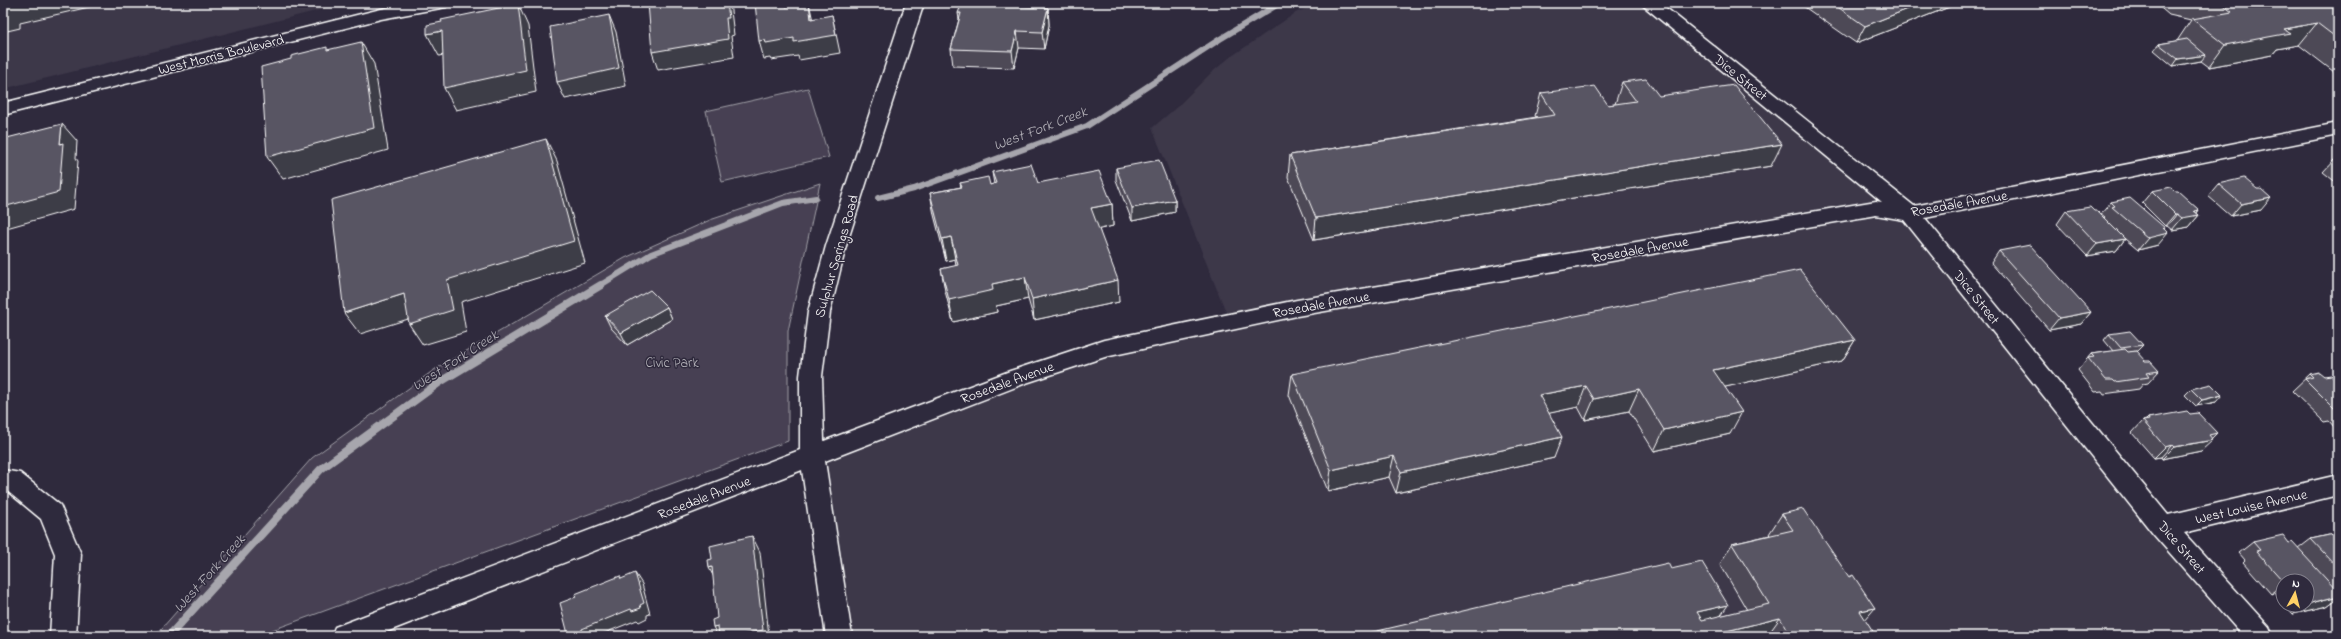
<svg xmlns="http://www.w3.org/2000/svg" width="2341" height="639" font-family="'Indie Flower',sans-serif">
<style>
.built{fill:#3c3749}
.green{fill:#464152;stroke:#a2a0a8}
.lines{fill:none;stroke-linecap:round;stroke-linejoin:round}
.stream-far1{stroke:#a7a6ad;stroke-width:6}
.stream{stroke:#a7a6ad;stroke-width:8}
.minor-casing{stroke:#fff;stroke-width:3}
.major-casing{stroke:#fff;stroke-width:3}
.minor{fill:#2f2a3d;fill-rule:evenodd}
.major{fill:#2f2a3d;fill-rule:evenodd}
.wall{fill:#4d4956;stroke:#fff}
.shaded-wall{fill:#3e3c46;stroke:#fff}
.building{fill:#595564;stroke:#fff}
.labels{text-anchor:middle;stroke-width:3;stroke-linejoin:round;paint-order:stroke}
.street-label{font-size:14px;fill:#fff;stroke:#2f2a3d}
.park-label{font-size:14px;fill:#b5b3ba;stroke:#2f2a3d}
.water-label{font-size:15px;font-style:italic;fill:#b6b4bb;stroke:#2f2a3d}
</style>
<rect width="100%" height="100%" fill="#2f2a3d"/>
<filter id="ink" filterUnits="userSpaceOnUse"><feTurbulence type="fractalNoise" baseFrequency=".025" numOctaves="2"/><feDisplacementMap in="SourceGraphic" scale="8" xChannelSelector="R" yChannelSelector="G"/><feConvolveMatrix kernelMatrix="1 2 1 2 8 2 1 2 1" color-interpolation-filters="sRGB"/></filter>
<g filter="url(#ink)">
<!-- built -->
<path class="built" d="M3,3H348L3,89Z
M1321,3H1649L1910,214L2269,636H839L812,455L1018,377L1230,322L1152,128L1178,106L1211,73L1229,58L1297,12Z"/>
<!-- green -->
<path class="green" d="M808,88L829,157L722,182L706,111Z
M820,183L788,331V441L256,636H155L312,458L434,370L625,258L710,220Z"/>
<g class="lines">
<!-- stream-far1 -->
<path class="stream-far1" d="M878,198L914,189L1087,126L1220,39L1280,3
M599,286L651,254L783,203L816,198"/>
<!-- stream -->
<path class="stream" d="M169,636L321,469L440,382L601,285"/>
<defs>
<path id="minor" d="M906,3H924L846,246L830,312L822,376L824,441L1010,371L1104,340L1297,300L1876,201L1882,202L1640,3H1660L1914,206L2338,123V135L1925,218L2168,515L2338,475V495L2184,533L2269,627L2273,636H2243L2154,535L1904,220L1876,215L1297,316L1105,357L1026,383L825,461L852,636H826L802,470L376,636H331L335,627L800,450V376L808,312L826,246Z
M3,470L20,473L60,505L81,554L76,636H50L55,554L41,519L6,490H3Z"/>
<path id="major" d="M412,3H449L446,7L381,19L3,115V103L381,9Z"/>
</defs>
<!-- minor casing -->
<use href="#minor" class="minor-casing"/>
<!-- major casing -->
<use href="#major" class="major-casing"/>
<!-- minor -->
<use href="#minor" class="minor"/>
<!-- major -->
<use href="#major" class="major"/>
</g>
<!-- wall -->
<path class="wall" d="M1804,3H1957V4L1856,43L1803,6Z
M2155,3H2338V75L2299,45L2277,49L2272,55L2209,67L2201,61L2173,66L2154,50L2159,44L2177,41L2191,20L2169,15Z
M1023,7L1048,8L1049,25L1044,49L1019,48L1014,68L953,66L951,49L959,19L958,13Z
M1622,82L1771,166L1314,240L1288,177L1290,155L1537,117L1535,116L1541,93L1608,105L1615,104Z
M2338,159V184L2323,172L2334,160Z
M1116,168L1175,200V212L1132,221L1116,180Z
M992,172L1038,183L1112,204L1113,226L1099,229L1119,302L1034,320L1028,299L996,306L997,312L953,322L945,291L941,269L956,266L955,259L946,261L934,215L930,193L961,187L960,183L990,185L994,184Z
M2218,184L2261,210L2231,216L2208,196Z
M2152,191H2175L2199,210L2197,213L2199,215L2189,227L2172,230L2167,226H2165L2142,203Z
M2111,202L2165,228L2164,229L2158,245L2138,250L2125,239L2116,251L2087,256L2057,224L2066,211H2094L2104,218L2105,217L2101,214Z
M1999,251L2091,312L2081,324L2049,330L1991,263Z
M667,307L672,319L627,345L611,328L605,316Z
M2109,334L2143,345L2137,351L2130,352L2159,371L2148,383L2143,384L2139,389L2104,394L2102,391L2095,392L2078,370L2091,354L2113,351L2104,340Z
M1855,340L1842,361L1725,387L1730,434L1654,451L1629,411L1585,420L1578,407L1549,413L1554,458L1396,493L1389,477L1328,491L1289,395L1292,374Z
M2310,374L2324,376L2338,381V427L2335,428L2329,421L2324,422L2292,391Z
M2191,389L2216,402L2196,406L2185,395Z
M2190,414L2217,433L2212,438L2201,451L2162,459L2161,457L2154,458L2132,433L2143,421L2146,420L2148,418Z
M1782,514L1865,620L1876,636H1356L1671,569L1720,616L1747,610L1720,564L1732,544L1770,535L1769,534Z
M2338,533V588L2335,589L2338,592V598L2327,606L2293,614L2285,605H2307V581H2283V603L2275,593L2271,594L2243,562L2245,560L2239,553L2253,542L2289,543L2298,549L2311,539Z"/>
<!-- shaded-wall -->
<path class="shaded-wall" d="M3,3H103L102,4L20,23V28L3,32Z
M727,3H730L734,35L731,36L734,57L658,70L652,52L726,18Z
M778,3H785V9L783,23Z
M809,3L813,21L811,19Z
M1018,3H1024L1019,24L1017,6Z
M1923,3H1957V4L1856,43L1865,26Z
M518,4L528,26L536,92L456,110L444,88Z
M1048,8L1049,25L1044,49L1042,32Z
M609,15L616,32L626,86L565,99L557,82Z
M832,15L840,53L799,60L798,56L771,60L770,58L764,59L759,41Z
M2317,23L2299,45L2277,49L2272,55L2209,67L2225,45L2284,29Z
M442,31L453,53L439,56L427,34Z
M1017,31L1019,48L1014,68L1012,51Z
M361,42L374,64L388,150L283,179L267,157Z
M2206,55L2201,61L2173,66L2178,59Z
M62,124L77,141L76,158L78,161L74,209L3,229V207L60,144Z
M546,139L557,161L585,263L461,302L466,332L423,345L409,324L447,280Z
M1782,144L1771,166L1314,240L1316,218Z
M2271,198L2261,210L2231,216L2241,204Z
M1175,200V212L1132,221V208Z
M1112,204L1113,226L1092,231L1091,208Z
M2199,210L2194,216L2199,215L2189,227L2172,230L2182,218L2194,211Z
M2175,214H2177L2167,226H2165Z
M2163,228H2165L2159,235L2168,233L2158,245L2138,250L2148,238Z
M951,237L955,259L946,261L942,239Z
M2125,239L2116,251L2087,256L2097,244Z
M1025,277L1028,299L996,306L997,312L953,322L949,300L992,284Z
M1118,280L1119,302L1034,320L1032,299Z
M404,294L418,316L360,334L344,313Z
M667,307L672,319L627,345L621,333Z
M2091,312L2081,324L2049,330L2059,318Z
M1855,340L1842,361L1703,392L1713,370Z
M1586,386L1578,407L1532,417L1539,395Z
M1639,389L1629,411L1585,420L1594,399Z
M2222,395L2216,402L2196,406L2202,400Z
M1742,412L1730,434L1654,451L1664,430Z
M1562,437L1554,458L1396,493L1401,472Z
M2213,440L2201,451L2162,459L2174,447Z
M2172,445L2161,457L2154,458L2165,447Z
M1394,456L1389,477L1328,491L1331,470Z
M752,536L760,552L769,636H737Z
M712,567L717,583L709,568Z
M635,573L642,584L650,614L647,615V618L639,622L637,620L597,636H569L568,634L582,629Z
M2283,585V587L2275,593L2271,594Z
M2338,586V588L2333,589Z
M2338,596V598L2327,606L2293,614L2305,605H2307V604Z
M1728,605L1715,624L1685,631L1697,612Z
M1875,608L1859,627L1860,611Z
M1780,618L1767,636H1706Z
M718,626L723,636H718L713,627Z"/>
<!-- building -->
<path class="building" d="M648,3H727L729,18H726L728,39L652,52Z
M755,3H778V6L786,4V7L809,3L811,19L832,15L836,35L794,42V38L766,43L765,40L759,41Z
M962,3H1018L1017,6L1048,8L1042,32L1017,31L1012,51L951,49L961,13H958Z
M1832,3H1923L1865,26Z
M2220,3H2338V39L2317,23L2284,29L2290,33L2225,45L2192,19L2232,12Z
M518,4L526,70L444,88L442,31L427,34V25L442,22L441,20Z
M609,15L619,68L557,82L550,27Z
M2187,39L2206,55L2178,59L2159,44Z
M361,42L374,128L267,157L261,67L291,59V56L327,47V50Z
M1646,79L1659,96L1734,85L1782,144L1316,218L1290,155L1555,115L1541,93L1595,86L1608,105L1636,101L1622,82Z
M62,124L60,144L63,143L59,192L3,207V139Z
M546,139L574,241L447,280L453,310L409,324L404,294L344,313L331,200Z
M2338,159V163L2334,160Z
M1159,160L1175,200L1132,208L1116,168Z
M1031,164L1038,183L1099,171L1112,204L1091,208L1118,280L1032,299L1025,277L992,284L993,290L949,300L941,269L958,265L951,237L942,239L930,193L962,187L960,183L988,177L990,185L996,183L992,172Z
M2244,178L2257,189H2261L2271,198L2241,204L2218,184Z
M2171,187L2175,191H2178L2199,210L2194,211L2199,215L2182,218L2177,214H2175L2152,191Z
M2130,198L2165,228H2163L2168,233L2148,238L2112,207L2115,206L2111,202Z
M2090,207L2094,211H2097L2125,239L2097,244L2066,211Z
M2030,245L2091,312L2059,318L1999,251Z
M1800,270L1855,340L1713,370L1742,412L1664,430L1639,389L1594,399L1586,386L1539,395L1562,437L1401,472L1394,456L1331,470L1292,374Z
M650,290L667,307L621,333L605,316Z
M2130,331L2143,345L2121,348L2109,334Z
M2125,349L2128,352L2136,351L2145,361H2150L2159,371L2146,373L2149,377L2115,382L2113,380H2106L2088,358L2094,357L2091,354Z
M2319,372L2324,376L2331,375L2338,381V410L2337,411L2305,379L2313,377L2310,374Z
M2211,384L2222,395L2202,400L2191,389Z
M2187,411L2190,414L2198,413L2217,433L2209,435L2213,440L2174,447L2172,445L2165,447L2143,421L2149,420L2148,418Z
M1803,509L1849,577L1853,575L1875,608L1860,611L1876,636H1791L1780,618L1706,636H1356L1668,563L1671,569L1702,562L1728,605L1697,612L1702,620L1769,604L1732,544L1793,530L1782,514Z
M2338,533V568L2311,539Z
M2283,535L2289,543L2292,542L2338,592V596L2307,604V581H2283L2256,551L2260,550L2253,542Z
M752,536L763,630L737,636H719L718,626L713,627L712,620L717,618L712,567L709,568L708,560L712,559L710,546Z
M635,573L644,603L640,605L641,608L632,611L631,609L582,629V631L573,635L572,633L568,634L560,603L576,597L575,594L620,576L621,579Z"/>
</g>
<g class="labels">
<!-- street labels -->
<g class="street-label">
<text transform="translate(221 54) rotate(-14)" y="5">West Morris Boulevard</text>
<text transform="translate(1741 77) rotate(39)" y="5">Dice Street</text>
<text transform="translate(1959 203) rotate(-10)" y="5">Rosedale Avenue</text>
<text transform="translate(1640 249) rotate(-10)" y="5">Rosedale Avenue</text>
<text transform="translate(836 256) rotate(-74)" y="5">Sulphur Springs Road</text>
<text transform="translate(1977 297) rotate(51)" y="5">Dice Street</text>
<text transform="translate(1321 304) rotate(-10)" y="5">Rosedale Avenue</text>
<text transform="translate(1007 382) rotate(-20)" y="5">Rosedale Avenue</text>
<text transform="translate(704 497) rotate(-21)" y="5">Rosedale Avenue</text>
<text transform="translate(2251 506) rotate(-13)" y="5">West Louise Avenue</text>
<text transform="translate(2182 547) rotate(49)" y="5">Dice Street</text>
</g>
<!-- park labels -->
<g class="park-label">
<text x="672" y="367">Civic Park</text>
</g>
<!-- water labels -->
<g class="water-label">
<text transform="translate(1040 128) rotate(-21)" y="5">West Fork Creek</text>
<text transform="translate(455 360) rotate(-33)" y="5">West Fork Creek</text>
<text transform="translate(209 573) rotate(-48)" y="5">West Fork Creek</text>
</g>
</g>
<!-- margin -->
<rect width="2341" height="639" fill="none" stroke="#2f2a3d" stroke-width="16"/>
<rect x="8" y="8" width="2325" height="623" fill="none" stroke="#fff" stroke-width="1.5" filter="url(#ink)"/>
<!-- north arrow -->
<g transform="translate(2295 593) rotate(7)"><circle r="19" fill="#2f2a3d" stroke="#827f8b"/>
<path d="M0-3L7 15L0 10L-7 15Z" fill="#ffd166"/>
<text y="-6" font-size="11" font-weight="bold" text-anchor="middle" fill="#ffffff">N</text>
</g>
</svg>
